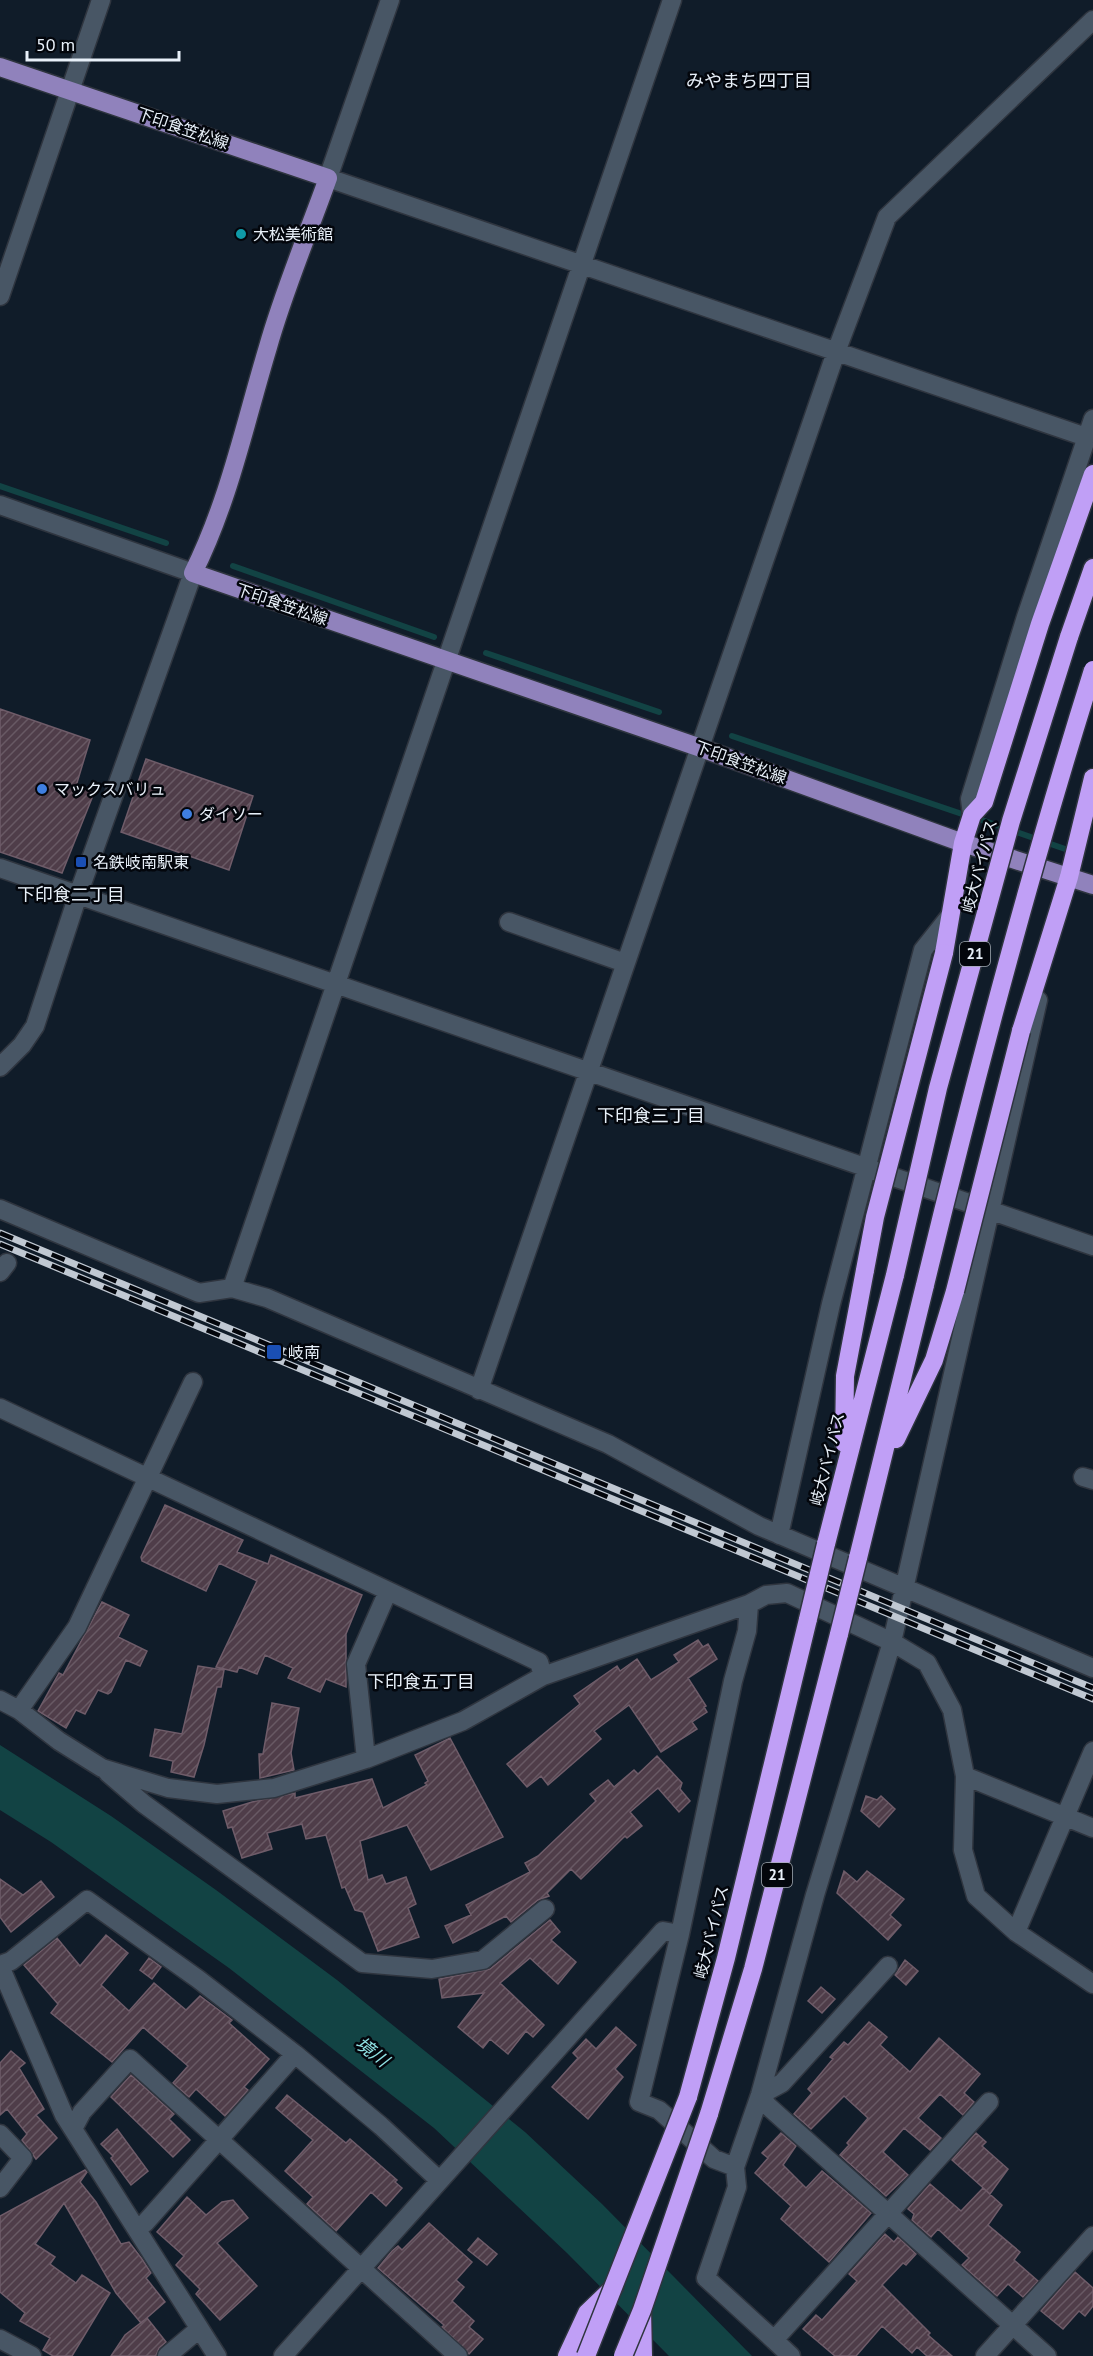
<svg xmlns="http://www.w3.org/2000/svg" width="1093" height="2356" font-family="'PT Sans','Noto Sans JP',sans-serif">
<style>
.water{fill:#124344}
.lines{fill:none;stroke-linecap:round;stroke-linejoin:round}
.stream{stroke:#124344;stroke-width:6}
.building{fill:url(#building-hatch);stroke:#6f5c69;stroke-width:1.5}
.minor-casing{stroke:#2f353f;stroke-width:21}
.major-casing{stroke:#2f353f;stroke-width:21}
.highway-casing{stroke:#2f353f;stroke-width:21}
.minor{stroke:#485665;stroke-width:18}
.major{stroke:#9082bc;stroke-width:18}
.highway{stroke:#c09ff6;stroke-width:18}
.rail-casing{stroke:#c0c8d2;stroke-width:7}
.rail{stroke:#03060c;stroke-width:4.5;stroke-dasharray:14;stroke-linecap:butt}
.highway-bridge-casing{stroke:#2f353f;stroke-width:21;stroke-linecap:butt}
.highway-bridge{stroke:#c09ff6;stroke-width:18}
.culture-dot{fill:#0f9aa8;stroke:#03060c;stroke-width:2}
.shop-dot{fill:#3f7fe0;stroke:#03060c;stroke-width:2}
.transit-dot{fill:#1a4fb4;stroke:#03060c;stroke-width:2}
.labels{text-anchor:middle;stroke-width:5;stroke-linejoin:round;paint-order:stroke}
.shield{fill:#03060c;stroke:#a3aab2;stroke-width:1.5}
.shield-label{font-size:15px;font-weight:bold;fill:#e8f0f9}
.street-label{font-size:16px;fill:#e8f0f9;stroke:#03060c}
.poi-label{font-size:16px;fill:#e8f0f9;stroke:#03060c;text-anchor:start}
.neighbourhood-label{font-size:18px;fill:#e8f0f9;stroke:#03060c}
.water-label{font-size:18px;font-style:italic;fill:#90e3e5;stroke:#03060c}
</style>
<defs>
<pattern id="building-hatch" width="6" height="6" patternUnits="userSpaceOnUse" patternTransform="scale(1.5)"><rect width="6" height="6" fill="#4f3d49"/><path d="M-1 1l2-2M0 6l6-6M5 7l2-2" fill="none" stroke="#685964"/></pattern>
</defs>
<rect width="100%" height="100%" fill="#101c29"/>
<!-- water -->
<path class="water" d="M0,1745L111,1816L216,1890L337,1980L525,2132L602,2204L752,2356H669L567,2253L434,2128L229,1968L51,1842L0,1810Z"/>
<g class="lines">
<!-- stream -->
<path class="stream" d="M0,486L166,543
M233,566L434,637
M486,653L659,712
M732,736L965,815
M979,819L1068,850"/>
</g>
<!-- building -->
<path class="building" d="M0,709L90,740L76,786L94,793L62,873L0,852Z
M146,759L253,796L229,870L121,832Z
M165,1505L243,1540L237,1552L268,1564L271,1555L362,1595L346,1634V1687L326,1679L320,1692L288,1678L293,1668L265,1655L257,1674L239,1667L237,1672L216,1667L257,1581L219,1563L206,1591L142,1561L141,1557Z
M102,1602L129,1615L118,1637L147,1651L140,1666L126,1660L111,1692L108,1694L98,1690L85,1714L76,1710L66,1728L38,1711L59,1673L63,1675Z
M698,1640L703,1647L708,1644L717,1659L688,1678L706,1706L704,1707L707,1712L692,1722L697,1729L661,1752L629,1705L594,1731L601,1739L548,1785L541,1776L527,1787L507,1764L580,1704L574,1696L617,1666L620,1671L637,1659L651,1680L679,1662L674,1655Z
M198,1666L224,1670L221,1687H217L204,1745L194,1777L171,1772L173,1761L150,1756L155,1729L182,1734Z
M272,1703L299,1708L291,1753L294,1770L260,1778L259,1754H263Z
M450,1738L503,1837L431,1870L407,1825L360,1841L368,1880L382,1875L386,1884L406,1877L416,1904L408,1908L419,1937L378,1951L363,1912L355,1910L345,1887L342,1888L326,1835L306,1839L302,1824L267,1833L272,1849L242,1858L232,1827L228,1828L223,1811L252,1802L295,1793V1798L372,1779L383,1808L427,1785L425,1783L428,1781L415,1755Z
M657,1756L682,1783L680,1789L690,1801L679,1812L658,1788L630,1812L642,1826L627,1838L625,1836L581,1879L571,1869L547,1893L549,1896L538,1900L511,1922L506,1916L453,1943L445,1926L471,1915L466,1905L530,1872L525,1863L538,1856L596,1801L590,1794L608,1780L614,1787L634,1770L638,1774Z
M866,1796L877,1800L881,1796L895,1809L879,1827L861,1811Z
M844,1871L857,1882L867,1871L904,1899L890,1915L901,1925L888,1940L837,1893Z
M0,1879L23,1895L41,1881L54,1897L11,1932L0,1917Z
M550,1920L560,1932L551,1940L576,1962L558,1984L530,1958L500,1983L544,2025L533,2037L526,2031L508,2054L490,2039L483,2048L458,2027L484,1993L442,1998L439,1979L490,1969Z
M106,1935L128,1953L101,1985L129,2011L154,1983L186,2010L200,1996L232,2020L229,2023L269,2059L244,2087L248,2090L225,2116L196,2089L189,2097L173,2083L188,2066L143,2027L112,2062L51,2013L58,2004L24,1965L57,1938L80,1966Z
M149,1958L161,1967L152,1979L140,1970Z
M905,1960L918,1971L906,1985L895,1975Z
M821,1987L835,1999L822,2013L808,2001Z
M869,2022L887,2037L880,2045L910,2072L939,2038L980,2074L964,2093L974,2102L963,2115L940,2094L918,2118L941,2138L930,2150L904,2128L883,2152L908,2175L886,2196L840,2155L849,2145L847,2143L868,2118L844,2096L811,2129L794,2114L812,2093L808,2089L833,2059L830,2057L844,2042L848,2045Z
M616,2027L636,2045L615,2069L623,2077L588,2119L552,2087L578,2058L573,2053L586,2039L596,2049Z
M11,2051L25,2063L19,2068L44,2109L36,2115L57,2138L36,2159L22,2140L27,2134L7,2109L0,2115V2063Z
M131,2075L174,2114L169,2119L190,2140L173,2157L111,2097Z
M287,2095L346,2143L350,2139L397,2180L395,2182L402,2188L386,2206L371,2192L336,2231L307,2204L313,2197L285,2171L313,2140L276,2108Z
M117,2129L148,2171L131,2185L111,2158L113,2156L101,2144Z
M781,2133L796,2146L783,2165L806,2188L822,2171L871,2213L829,2262L781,2219L791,2206L755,2173L768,2158L762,2153Z
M976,2133L986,2142L982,2146L1008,2169L990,2194L952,2160Z
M85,2170L87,2172L80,2182L96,2202L121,2244L129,2242L142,2259L151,2273L146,2278L165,2302L141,2323L116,2293L64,2203L35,2244L55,2257L50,2264L76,2283L82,2275L110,2293L72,2356H53L43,2350L50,2338L20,2321L25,2313L0,2292V2216Z
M930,2184L961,2211L983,2188L1002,2205L988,2225L1020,2252L1014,2260L1038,2281L1023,2297L1008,2284L997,2296L962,2265L969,2258L938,2229L931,2237L912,2220L914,2214L908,2209Z
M187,2197L206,2215L222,2202L233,2200L248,2218L217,2243L257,2286L220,2320L196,2294L200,2289L176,2265L184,2256L157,2232Z
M429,2223L472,2262L456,2280L464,2287L452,2301L474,2321L469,2327L483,2339L469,2354L442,2327L444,2325L378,2268L392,2251L398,2246L402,2250Z
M885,2234L894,2242L898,2237L916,2254L906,2265L903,2263L882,2285L930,2333L928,2335L952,2356H927L917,2347L912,2353L882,2326L856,2356H835L803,2329L816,2315L822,2320L857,2281L849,2274Z
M478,2238L497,2254L487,2265L468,2250Z
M1075,2272L1093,2288V2306L1085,2316L1079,2311L1063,2329L1041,2311Z
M147,2318L166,2342L159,2348L156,2356H111L125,2335Z"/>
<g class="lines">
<defs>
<path id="minor" d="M390,0L328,178L1086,437
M0,296L101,0
M0,505L193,573L78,895L35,1026L22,1045L0,1067
M972,815L970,799L1026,617L1093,419
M0,868L1093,1246
M509,922L625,963
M0,1209L199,1293L232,1288L267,1298L608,1444L759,1526L1093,1668
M0,1272L7,1263
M232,1288L672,0
M479,1390L836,352L887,217L1093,20
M0,1408L539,1662L543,1676
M1083,1477L1093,1480
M779,1535L831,1304L923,950L950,916
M0,1700L19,1710L59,1741L102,1768L168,1788L217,1794L274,1788L366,1759L463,1721L543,1676L749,1604L766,1595L787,1593L892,1642L927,1663L952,1710L965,1776L963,1850L976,1896L1016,1932L1093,1984
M19,1710L77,1627L193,1382
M366,1759L356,1664L388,1591
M108,1773L144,1804L362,1963L432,1969L483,1960L545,1909
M965,1776L1093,1828
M1016,1932L1093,1751
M0,1965L11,1961L87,1900L198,1979L295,2054L145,2223L136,2227
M0,1966L64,2115L217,2356
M888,1966L782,2083L760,2095L768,2106L1047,2356
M295,2054L381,2126L439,2180
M989,2102L774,2340L706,2278L737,2187L735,2167L760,2095L815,1895L892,1642L1038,1000
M74,2127L82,2112L130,2059L458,2356
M0,2134L23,2158L0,2188
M735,2167L714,2159L659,2110L639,2102L680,1934L733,1681L747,1631L749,1604
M0,2339L32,2356
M774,2340L791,2356
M167,2356L199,2329
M283,2356L663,1931L680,1934
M985,2356L1093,2236"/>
<path id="major" d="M0,67L328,178C308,234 284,290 268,347C245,423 229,501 193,573L698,747L963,843L1093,885"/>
<path id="highway" d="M1069,637L1093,568
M944,953L963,843L972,815L984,802L1040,624L1093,474
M1021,1031L1069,877L1093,778
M896,1439L934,1360L955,1291
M844,1443L845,1376L865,1270
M826,1544L895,1275
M858,1558L925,1285
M688,2097L726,1958L808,1619
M709,2114L753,1969L839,1634
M642,2310L643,2356
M567,2356L587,2313L614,2287"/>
</defs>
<!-- minor casing -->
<use href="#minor" class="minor-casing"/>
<!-- major casing -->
<use href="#major" class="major-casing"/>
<!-- highway casing -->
<use href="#highway" class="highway-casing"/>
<!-- minor -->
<use href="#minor" class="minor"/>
<!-- major -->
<use href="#major" class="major"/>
<!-- highway -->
<use href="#highway" class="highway"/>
<defs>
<path id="rail" d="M0,1233L1093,1688
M0,1244L1093,1699"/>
</defs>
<!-- rail casing -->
<use href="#rail" class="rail-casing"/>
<!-- rail -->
<use href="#rail" class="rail"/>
<defs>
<path id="highway-bridge" d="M865,1270L875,1217L944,953
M895,1275L938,1088L1011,821L1069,637
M925,1285C975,1078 1029,873 1093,670
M955,1291L1021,1031
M808,1619L826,1544
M839,1634L858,1558
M586,2356L688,2097
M623,2356L642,2310L709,2114"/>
</defs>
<!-- highway-bridge casing -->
<use href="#highway-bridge" class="highway-bridge-casing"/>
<!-- highway-bridge -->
<use href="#highway-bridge" class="highway-bridge"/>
</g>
<!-- markers -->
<circle class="culture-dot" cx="241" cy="234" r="6"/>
<g class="shop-dot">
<circle cx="42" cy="789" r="6"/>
<circle cx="187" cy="814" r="6"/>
</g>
<g class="transit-dot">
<rect x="75" y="856" width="12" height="12" rx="3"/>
<rect x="266" y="1344" width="16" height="16" rx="3"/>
</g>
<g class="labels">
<!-- shield labels -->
<g class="shield">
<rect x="960" y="942" width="30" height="24" rx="4.5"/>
<rect x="762" y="1863" width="30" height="24" rx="4.5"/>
</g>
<g class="shield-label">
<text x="975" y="959">21</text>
<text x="777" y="1880">21</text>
</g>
<!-- street labels -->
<g class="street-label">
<text transform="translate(183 128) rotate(19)" y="6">下印食笠松線</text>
<text transform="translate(282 604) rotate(19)" y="6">下印食笠松線</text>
<text transform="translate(741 762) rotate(20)" y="6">下印食笠松線</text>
<text transform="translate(979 866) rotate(-75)" y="6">岐大バイパス</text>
<text transform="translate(827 1459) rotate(-76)" y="6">岐大バイパス</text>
<text transform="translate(711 1932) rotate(-76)" y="6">岐大バイパス</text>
</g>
<!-- poi labels -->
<g class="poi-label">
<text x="253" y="240">大松美術館</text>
<text x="54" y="795">マックスバリュ</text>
<text x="199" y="820">ダイソー</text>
<text x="93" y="868">名鉄岐南駅東</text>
<text x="288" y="1358">岐南</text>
</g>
<!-- neighbourhood labels -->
<g class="neighbourhood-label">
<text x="749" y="87">みやまち四丁目</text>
<text x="71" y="901">下印食二丁目</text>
<text x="651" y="1122">下印食三丁目</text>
<text x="421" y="1688">下印食五丁目</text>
</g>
<!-- water labels -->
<g class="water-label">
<text transform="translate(372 2052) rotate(38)" y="6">境川</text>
</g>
</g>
<!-- scale -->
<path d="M27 51v9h152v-9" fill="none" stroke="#e8f0f9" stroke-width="3"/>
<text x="36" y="51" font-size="18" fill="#e8f0f9" stroke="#03060c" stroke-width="4.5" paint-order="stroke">50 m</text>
</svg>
